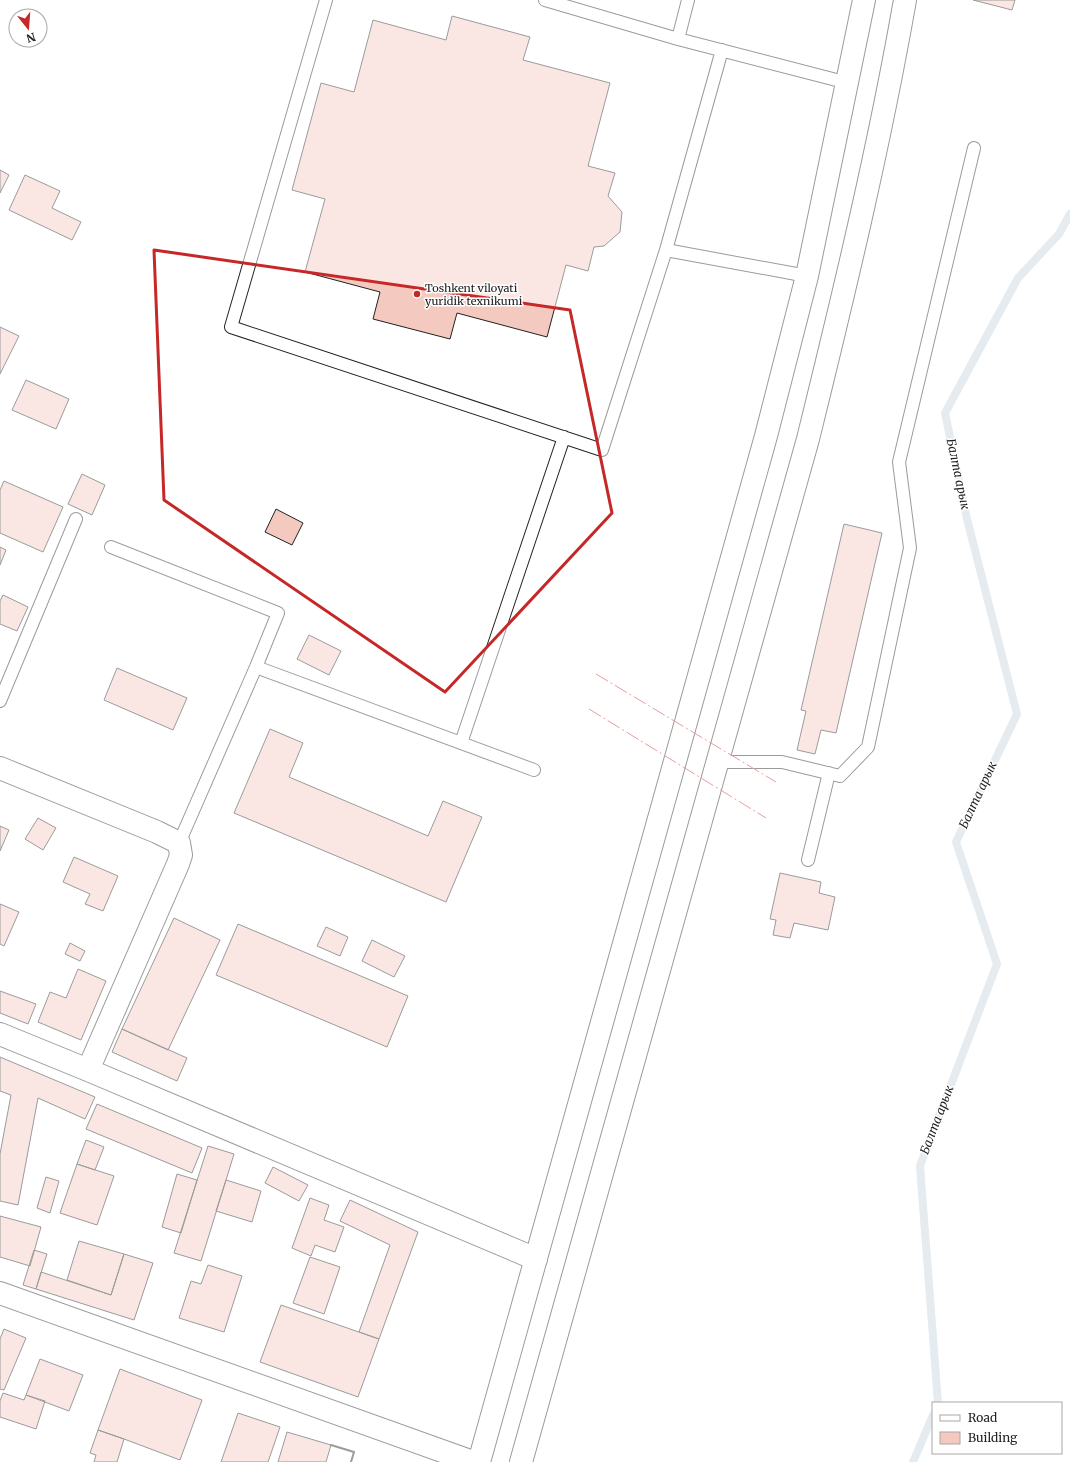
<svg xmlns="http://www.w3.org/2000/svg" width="1070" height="1462" font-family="Merriweather,serif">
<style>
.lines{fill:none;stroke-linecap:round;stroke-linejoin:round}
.stream{stroke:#c7d3dd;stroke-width:8}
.building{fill:#f3c9c0;stroke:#222}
.service-casing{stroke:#222;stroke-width:14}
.minor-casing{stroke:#222;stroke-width:24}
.trunk-casing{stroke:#222;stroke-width:24}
.service{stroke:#fff;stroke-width:12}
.minor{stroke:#fff;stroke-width:22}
.trunk{stroke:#fff;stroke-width:22}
.wall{stroke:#222;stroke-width:2}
.power{stroke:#c62828;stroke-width:1;stroke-dasharray:14 3 2 3;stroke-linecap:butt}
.marked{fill:none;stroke:#c62828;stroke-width:3;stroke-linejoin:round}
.poi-dot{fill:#c62828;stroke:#fff;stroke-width:1.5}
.labels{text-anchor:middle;stroke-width:3;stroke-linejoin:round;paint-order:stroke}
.poi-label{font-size:11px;fill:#222;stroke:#fff;text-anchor:start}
.water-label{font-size:12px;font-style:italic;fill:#222;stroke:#fff}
</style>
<rect width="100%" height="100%" fill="#fff"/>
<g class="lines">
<!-- stream -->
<path class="stream" d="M938,1403L920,1166L997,964L956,842L1017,714L967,519L945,413L1018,278L1059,234L1070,214
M913,1462L933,1415"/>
</g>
<!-- building -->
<path class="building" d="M973,0H1015L1012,10Z
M452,16L530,37L523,60L610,83L588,166L615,173L608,196L622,212L620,232L604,246L594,247L588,271L566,265L547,337L457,313L450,339L373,319L380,292L305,272L325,199L292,190L321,83L354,92L373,20L446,40Z
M0,170L9,175L0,193Z
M25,175L60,191L52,208L81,222L72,240L9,210Z
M0,327L19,336L0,374Z
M26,380L69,399L56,429L12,410Z
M82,474L105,485L92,515L68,504Z
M4,481L63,507L43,552L0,533V490Z
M276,509L303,523L292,545L265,532Z
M844,524L882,533L836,733L821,730L815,754L797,750L806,711L801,710Z
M0,547L6,550L0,565Z
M3,595L28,607L17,631L0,624V601Z
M309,635L341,651L329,675L297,659Z
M117,668L187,698L173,730L104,700Z
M270,729L303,743L289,777L428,836L443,801L482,817L446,902L234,813Z
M38,818L56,828L43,850L25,839Z
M0,826L9,830L0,851Z
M74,857L118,876L103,911L85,904L90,894L63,882Z
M780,873L821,882L819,893L835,897L828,930L794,923L790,938L773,935L776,920L770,919Z
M0,904L19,912L4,946L0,944Z
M174,918L220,940L168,1050L122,1029Z
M238,924L408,996L387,1047L216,975Z
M326,927L348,937L340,956L317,946Z
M372,940L405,956L394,977L362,961Z
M70,943L85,951L80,961L65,954Z
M78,969L106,981L81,1040L38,1022L50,992L66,998Z
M0,991L36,1004L28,1024L0,1013Z
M122,1029L187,1058L177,1081L112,1052Z
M0,1057L95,1097L85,1119L38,1098L18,1205L0,1201V1154L11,1095L0,1091Z
M97,1104L202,1148L192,1173L86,1129Z
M86,1140L104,1147L95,1170L77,1164Z
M208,1146L234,1154L201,1261L174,1253Z
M77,1164L114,1176L97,1225L60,1213Z
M273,1167L308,1185L299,1201L265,1183Z
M177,1174L197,1180L181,1233L162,1227Z
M46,1177L59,1181L50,1213L37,1208Z
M226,1180L261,1191L252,1222L216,1211Z
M310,1198L329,1205L324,1220L344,1227L335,1252L315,1245L311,1256L292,1248Z
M350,1200L418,1232L379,1339L359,1332L390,1245L340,1221Z
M0,1216L41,1227L30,1266L0,1257Z
M79,1241L124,1254L111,1295L67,1280Z
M34,1250L47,1254L36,1289L23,1285Z
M124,1254L153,1263L134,1320L36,1289L41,1272L111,1295Z
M310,1257L340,1267L324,1314L293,1303Z
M208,1265L242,1276L224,1332L179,1318L191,1281L201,1284Z
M281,1305L379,1339L358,1397L260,1362Z
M4,1329L26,1338L4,1390L0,1389V1339Z
M40,1359L83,1375L69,1411L26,1395Z
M120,1369L202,1400L180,1460L124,1439L98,1430Z
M3,1393L24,1400L26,1395L45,1401L36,1429L0,1417V1401Z
M238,1413L280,1427L268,1462H221Z
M98,1430L124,1439L117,1462H94L96,1455L90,1453Z
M287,1432L331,1445L326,1462H278Z"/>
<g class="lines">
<defs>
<path id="service" d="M326,0L231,327L602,450L666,250L722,50
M545,0L678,39L848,83
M678,39L688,0
M666,250L807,276
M111,547L278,613L256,667L179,843
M256,667L534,770
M0,701L76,519
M461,743L564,437
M718,762H782L840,776L868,747L910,548L899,462L974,148
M808,860L829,773"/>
<path id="minor" d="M0,768L157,832L179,843L181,855L178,864L88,1070
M0,1034L88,1070L536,1259
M0,1293L473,1462"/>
<path id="trunk" d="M479,1462L766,436L807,276L864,0
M521,1462L808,439C844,293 879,148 905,0"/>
</defs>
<!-- service casing -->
<use href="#service" class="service-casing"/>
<!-- minor casing -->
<use href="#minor" class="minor-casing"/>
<!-- trunk casing -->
<use href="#trunk" class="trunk-casing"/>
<!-- service -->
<use href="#service" class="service"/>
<!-- minor -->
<use href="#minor" class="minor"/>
<!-- trunk -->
<use href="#trunk" class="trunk"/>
<!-- wall -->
<path class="wall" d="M331,1445L354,1452L351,1462"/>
<!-- power -->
<path class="power" d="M596,674L776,782
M589,709L766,818"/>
</g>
<!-- marked area -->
<path d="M0 0H1070V1462H0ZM154,250L570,310L612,513L445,692L164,500Z" fill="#fff" fill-opacity=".55" fill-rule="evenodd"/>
<path class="marked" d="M154,250L570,310L612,513L445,692L164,500Z"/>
<!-- markers -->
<circle class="poi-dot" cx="417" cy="294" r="4"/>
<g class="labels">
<!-- poi labels -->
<g class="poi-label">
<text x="425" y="292">Toshkent viloyati<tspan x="425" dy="13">yuridik texnikumi</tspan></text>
</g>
<!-- water labels -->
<g class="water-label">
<text transform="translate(958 474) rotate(78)" y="4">Балта арык</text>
<text transform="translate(978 795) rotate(-65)" y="4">Балта арык</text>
<text transform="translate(937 1120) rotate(-69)" y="4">Балта арык</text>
</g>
</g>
<!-- legend -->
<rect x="932" y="1402" width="130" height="52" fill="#ffffff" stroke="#a7a7a7"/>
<rect x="940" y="1415" width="20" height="6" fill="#ffffff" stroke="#a7a7a7"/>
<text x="968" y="1422" font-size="12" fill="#222222">Road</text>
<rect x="940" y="1432" width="20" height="12" fill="#f3c9c0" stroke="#a7a7a7"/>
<text x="968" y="1442" font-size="12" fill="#222222">Building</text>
<!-- north arrow -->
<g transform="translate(28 28) rotate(163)"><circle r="19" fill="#ffffff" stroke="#a7a7a7"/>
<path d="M0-3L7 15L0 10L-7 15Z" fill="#c62828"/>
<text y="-6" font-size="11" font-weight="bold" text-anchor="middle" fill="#222222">N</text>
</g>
</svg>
